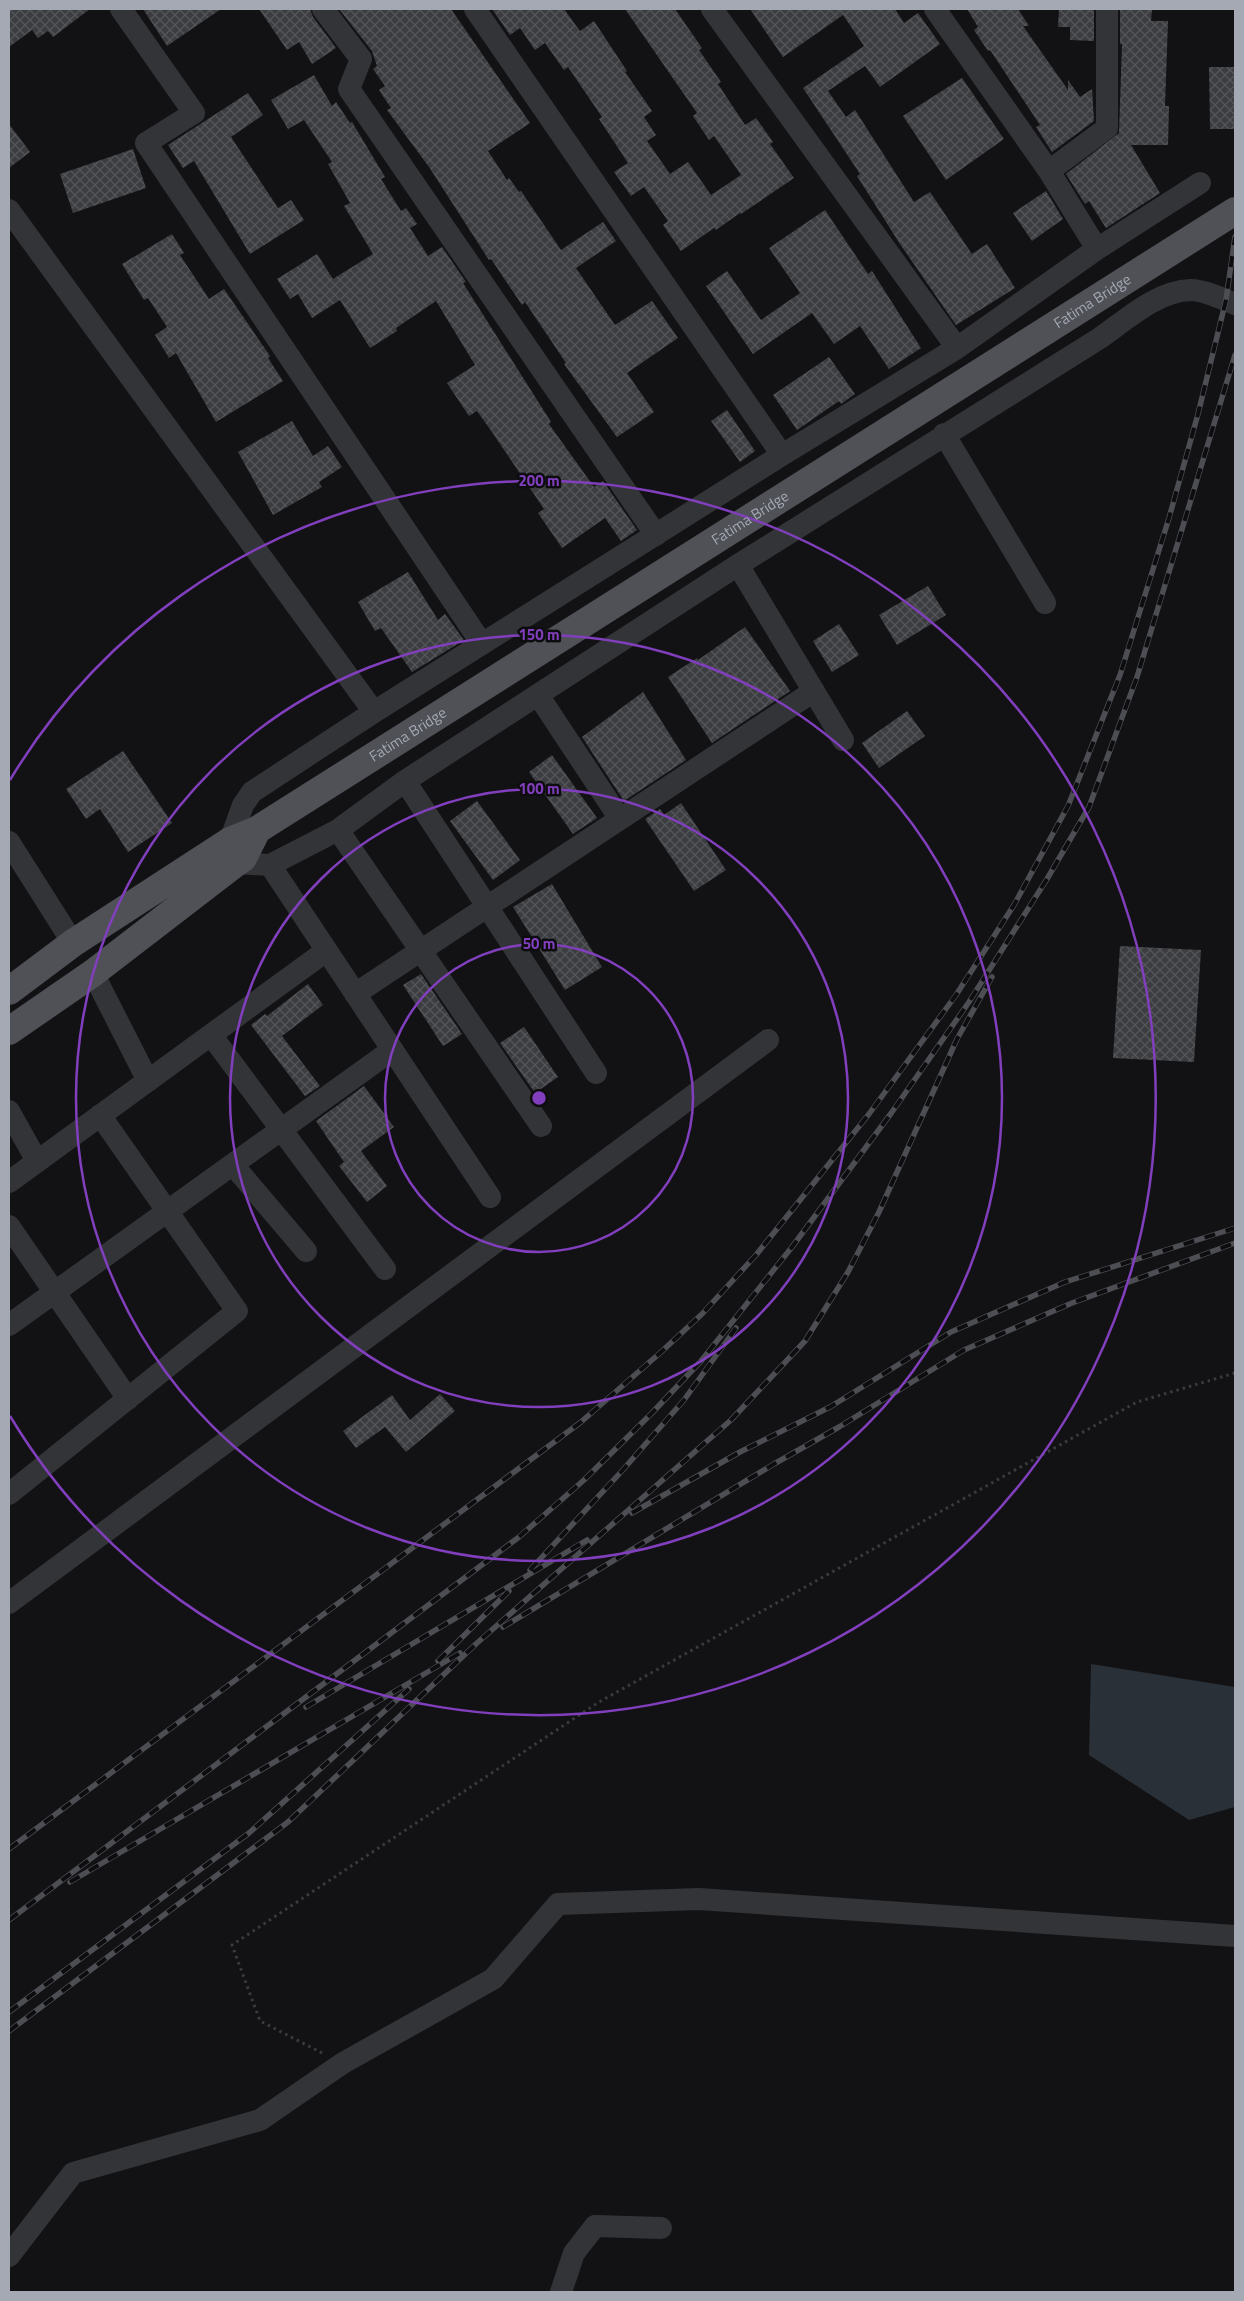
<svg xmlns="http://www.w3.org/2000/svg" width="1244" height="2301" font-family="'Titillium Web',sans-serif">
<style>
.water{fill:#293037}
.building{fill:url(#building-cross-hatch)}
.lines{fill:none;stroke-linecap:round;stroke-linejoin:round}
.path{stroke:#393b3f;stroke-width:3;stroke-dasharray:2.5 4;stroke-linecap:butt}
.minor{stroke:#333438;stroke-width:22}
.major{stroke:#4f5157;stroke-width:28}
.rail-casing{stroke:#4c4e53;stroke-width:5.5}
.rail{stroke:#0d0d0f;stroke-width:4;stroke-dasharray:11;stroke-linecap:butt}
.ring{fill:none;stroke:#813fbd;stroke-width:2.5}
.labels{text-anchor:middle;stroke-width:5;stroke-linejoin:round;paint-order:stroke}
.street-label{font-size:15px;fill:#a4a9b4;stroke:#0d0d0f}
.centre{fill:#813fbd;stroke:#0d0d0f;stroke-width:2.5}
.ring-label{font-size:15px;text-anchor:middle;font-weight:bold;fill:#813fbd;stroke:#0d0d0f;stroke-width:5;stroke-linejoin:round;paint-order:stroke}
</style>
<defs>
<pattern id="building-cross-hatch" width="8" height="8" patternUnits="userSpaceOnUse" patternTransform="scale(1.25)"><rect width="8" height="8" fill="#3c3d41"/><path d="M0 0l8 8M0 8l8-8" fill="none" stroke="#55565a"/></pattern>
</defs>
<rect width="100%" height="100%" fill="#121214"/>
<!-- water -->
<path class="water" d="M1091,1664L1235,1687V1807L1189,1820L1089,1755Z"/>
<!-- building -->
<path class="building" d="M9,9H90L53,37L48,31L38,38L32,30L9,47Z
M143,9H221L167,46Z
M259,9H310L313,17L336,48L312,64L299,42L287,50Z
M339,9H451L530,123L488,151L507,180L509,178L519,192L521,191L561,250L603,222L616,241L576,268L615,325L652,301L678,338L627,373L654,412L617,437L564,364L566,363L525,302L522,305L491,259L489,260L429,167L387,110L391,108L379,90L385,86L373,69L377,66L372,51Z
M492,9H564L580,31L594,21L627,71L625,72L652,111L644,117L656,135L647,141L670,174L688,162L711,195L741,175L714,136L709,140L693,116L697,113L625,9H675L702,48L699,50L721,82L718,84L745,125L756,118L773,142L770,144L794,178L741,214L740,213L716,230L714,228L681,251L663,225L668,221L644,187L631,196L614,172L628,163L599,119L602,117L568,67L564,70L545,43L535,50L520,28L510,35Z
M750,9H895L904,23L918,13L940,44L880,87L865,66L828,91L846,117L855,110L914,202L930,192L972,254L987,244L1015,288L956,325L900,244L857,176L860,174L803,88L864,46L843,15L783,57Z
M967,9H1018L1029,26H1023L1068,90V80L1080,97L1092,89L1094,121L1052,152L1036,127L1040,125L990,50L988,51L974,30L978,27Z
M1059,9H1094V41L1070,40V27H1058Z
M1120,9H1152L1151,21H1168L1165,106H1169L1168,145H1131L1160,193L1106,228L1089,201L1085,204L1066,174L1119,133L1122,44H1120Z
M1209,67H1235V129H1210Z
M314,75L332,106L336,102L350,123L352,122L385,177L381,179L401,211L406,208L417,224L410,228L428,256L442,247L466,282L463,283L551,422L549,424L594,487L603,481L637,530L621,541L605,518L562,548L538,513L544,509L492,432L477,411L469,416L447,383L475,365L436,301L396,328L397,331L370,348L340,300L312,318L298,294L290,299L277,279L317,254L333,279L373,254L344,206L350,203L328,164L332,162L304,120L288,129L271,100Z
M962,78L1004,139L946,180L903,116Z
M248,93L263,115L231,137L278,208L291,200L304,220L250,254L194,161L183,168L168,145Z
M9,124L30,152L9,168Z
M133,149L146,188L73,213L60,174Z
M1046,191L1063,219L1032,241L1013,213Z
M825,210L868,274L872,271L921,348L889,369L860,326L834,344L812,313L753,354L706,286L727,271L761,320L800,293L769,248Z
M172,234L184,253L180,255L209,299L224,289L270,356L268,358L283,381L216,422L176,353L169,358L155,335L167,327L148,298L144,300L122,264Z
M829,357L855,394L841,404L839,401L797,430L773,395Z
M727,410L755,451L740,462L711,421Z
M292,421L313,456L328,446L342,467L319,482L322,487L273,515L238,452Z
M408,572L438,620L445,614L464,640L412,672L381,628L375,631L358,602Z
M928,586L946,615L897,645L879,615Z
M839,624L859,655L832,672L813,641Z
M745,627L790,691L712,743L668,677L697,658L698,660Z
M643,692L686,760L624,801L582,737Z
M907,711L925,736L879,768L862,743Z
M123,751L172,823L128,852L100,809L86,819L66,789Z
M552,755L597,818L573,834L529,772Z
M477,801L520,860L493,880L450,821Z
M681,803L726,870L694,891L645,819L660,809L664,815Z
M552,884L602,967L565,990L513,907Z
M1120,946L1201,950L1194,1062L1113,1058Z
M421,974L462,1034L443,1046L403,985Z
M308,984L323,1005L282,1036L320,1086L305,1096L251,1025L265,1014L267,1016Z
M524,1027L558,1077L535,1093L500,1043Z
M364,1086L394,1127L361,1151L387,1186L367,1202L339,1166L344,1162L316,1121Z
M440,1394L455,1411L406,1452L385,1427L356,1448L343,1431L392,1395L410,1420Z"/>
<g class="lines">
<!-- path -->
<path class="path" d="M322,2053L260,2021L232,1945L599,1702L1137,1402L1235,1373"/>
<!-- minor -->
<path class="minor" d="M121,9L194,113L146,143L482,644
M323,9L361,59L349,89L656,535
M475,9L782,455
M712,9L957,348
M935,9L1049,171L1097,249
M1049,171L1107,128V9
M9,210L374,712
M944,434L1045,603
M738,565L843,740
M538,695L620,819
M405,781L596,1073
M338,830L541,1126
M230,841L243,805L252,792L374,712L782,455L957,348L1097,249L1200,183
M9,842L73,943
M236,863L270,865L338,830L405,781L738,565L1100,338C1127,319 1157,291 1191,290C1204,290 1223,299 1235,304
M270,865L490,1197
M93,973L148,1081
M355,994L814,691
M211,1035L385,1269
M9,1111L37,1161
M233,1165L306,1251
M9,1182L326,951
M9,1226L128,1399
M9,1325L392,1050
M9,1494L237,1311L100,1115
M9,1603L768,1040
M9,2256L73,2173L260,2120L343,2063L493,1979L558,1904L699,1899L1235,1936
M561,2292L574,2253L595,2226L661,2228"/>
<!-- major -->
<g class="major">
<path id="s1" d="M9,991L73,943L230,841L257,830L1235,211"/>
<path d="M9,1031L93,973L236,863L243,858L257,830"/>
</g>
<defs>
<path id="rail" d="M632,1513L740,1452L830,1407L951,1332L1065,1282L1235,1228
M530,1570L621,1472L684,1400L736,1328
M503,1627L774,1464L839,1427L964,1350L1072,1303L1235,1243
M438,1661L509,1591
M306,1707L587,1540
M9,1849L581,1422L660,1353L702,1314L756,1255L869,1114L956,995L1014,905L1068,806L1120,675L1169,518L1198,414L1226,300L1235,237
M70,1882L460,1653
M9,1920L519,1537L584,1480L652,1413L701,1361L792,1247L892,1112L969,1002L1047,879L1089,807L1137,677L1235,355
M9,2012L249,1833L409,1689
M9,2031L288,1822L477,1643L731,1420L805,1341L848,1272L879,1212L957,1039L992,977"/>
</defs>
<!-- rail casing -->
<use href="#rail" class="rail-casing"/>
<!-- rail -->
<use href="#rail" class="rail"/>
</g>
<!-- distance rings -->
<g class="ring">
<circle cx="539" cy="1098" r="154"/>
<circle cx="539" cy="1098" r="309"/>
<circle cx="539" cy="1098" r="463"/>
<path d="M10 780A617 617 0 1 1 10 1416"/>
</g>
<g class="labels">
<!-- street labels -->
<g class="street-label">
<text dy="5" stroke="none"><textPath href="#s1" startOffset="1285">Fatima Bridge</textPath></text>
<text dy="5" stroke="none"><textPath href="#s1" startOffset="880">Fatima Bridge</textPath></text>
<text dy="5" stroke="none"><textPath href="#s1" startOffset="475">Fatima Bridge</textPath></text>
</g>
</g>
<circle cx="539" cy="1098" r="8" class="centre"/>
<g class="ring-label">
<text x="539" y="486">200 m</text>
<text x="539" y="640">150 m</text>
<text x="539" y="794">100 m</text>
<text x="539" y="949">50 m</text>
</g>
<!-- border -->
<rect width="1244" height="2301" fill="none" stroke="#a4a9b4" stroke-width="20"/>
</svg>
